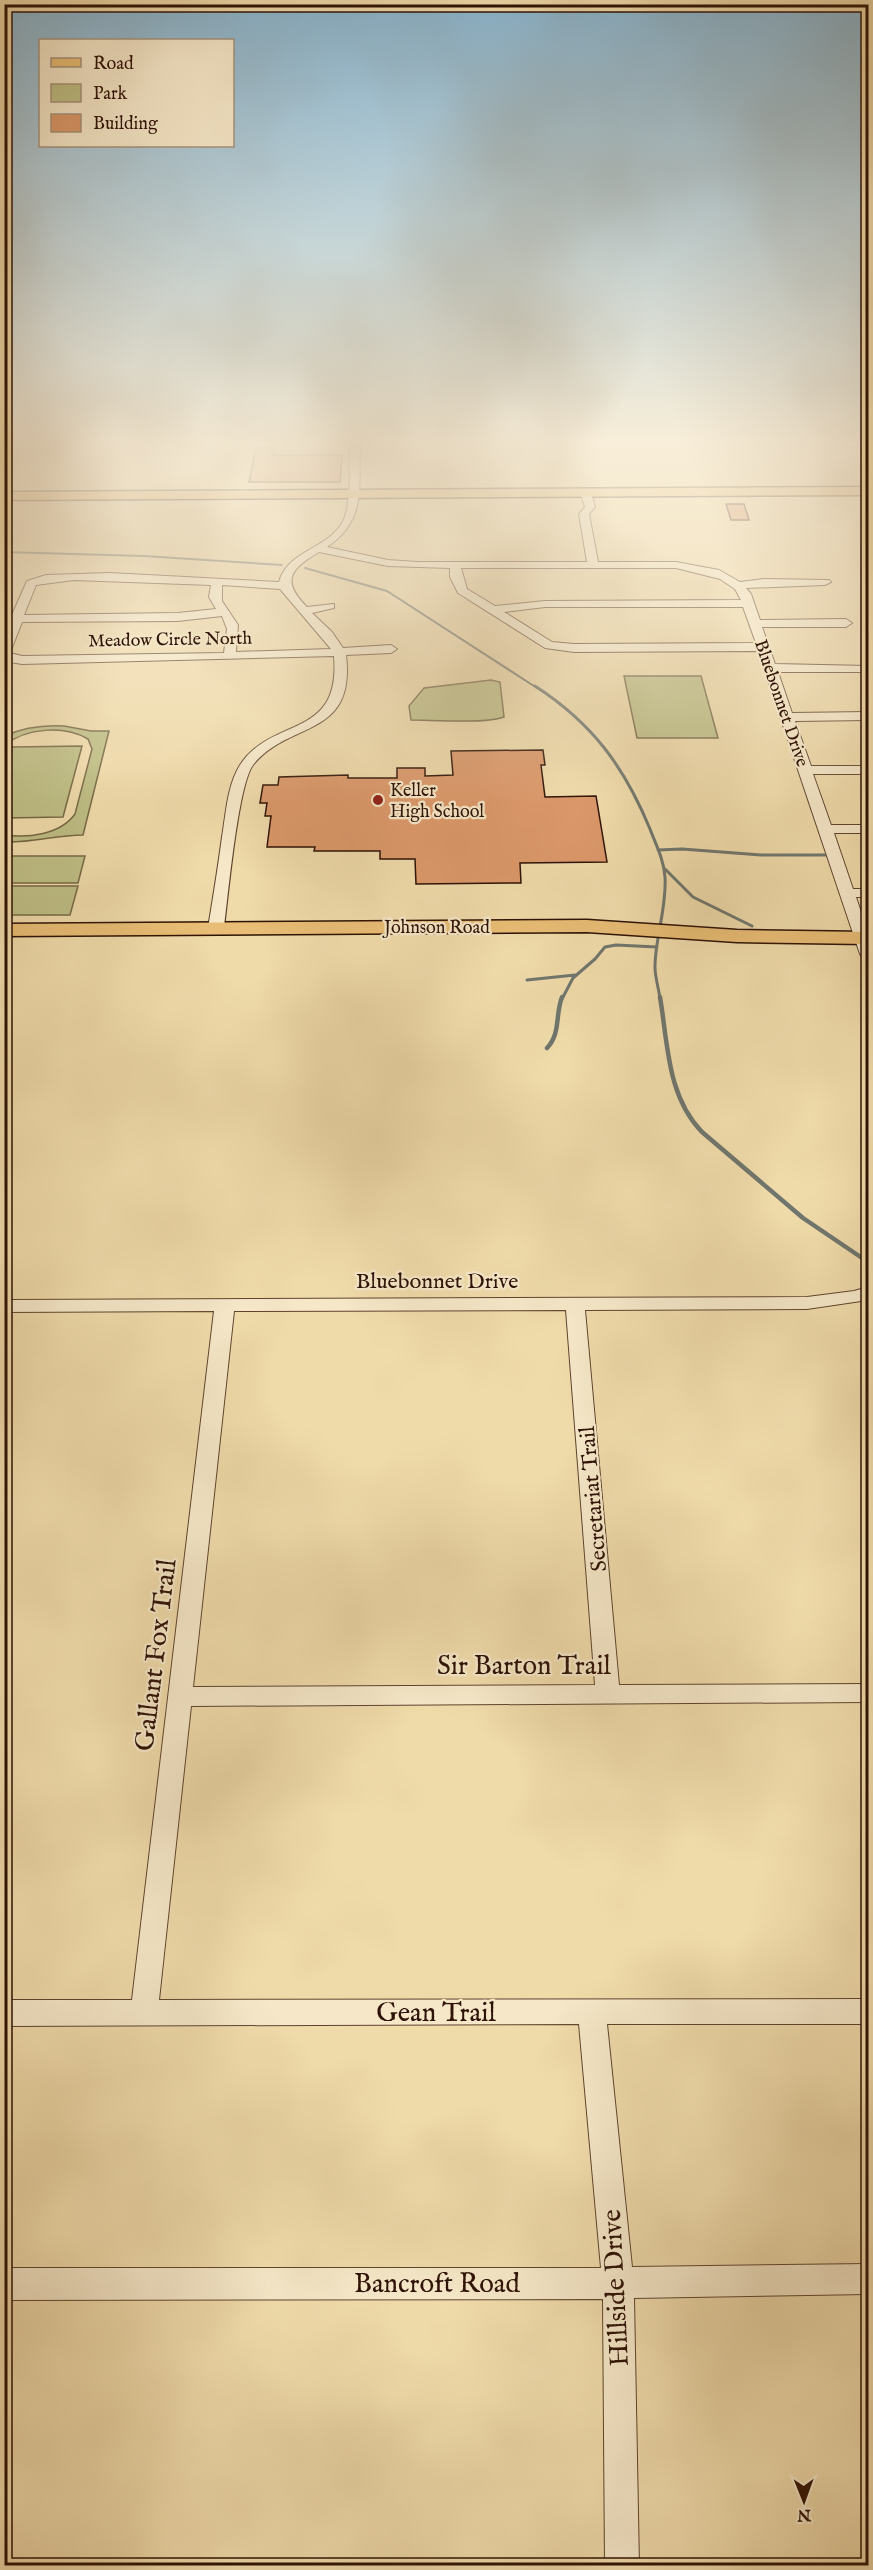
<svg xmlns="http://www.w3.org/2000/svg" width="873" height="2570" font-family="'IM FELL English',serif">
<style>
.green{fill:#bebe85;stroke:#766845;stroke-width:1.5}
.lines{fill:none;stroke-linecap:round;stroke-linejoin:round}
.stream-far2{stroke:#70766d;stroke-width:2}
.stream-far1{stroke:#70766d;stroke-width:3}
.stream{stroke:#70766d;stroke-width:4.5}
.building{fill:#db986a;stroke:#2e1205;stroke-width:1.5}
.minor-casing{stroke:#5e442e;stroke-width:2}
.major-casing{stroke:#2e1205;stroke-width:3}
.minor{fill:#f5e7c8;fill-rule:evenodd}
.major{fill:#e8bd75;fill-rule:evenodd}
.poi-dot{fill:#8f2418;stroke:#f5e7c8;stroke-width:2}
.labels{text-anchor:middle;stroke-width:4.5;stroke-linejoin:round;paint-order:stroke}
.far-street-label{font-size:18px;fill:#2e1205;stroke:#f5e7c8}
.far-poi-label{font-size:18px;fill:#2e1205;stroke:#f5e7c8;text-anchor:start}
.street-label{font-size:22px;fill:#2e1205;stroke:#f5e7c8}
.near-street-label{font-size:27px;fill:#2e1205;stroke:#f5e7c8}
</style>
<rect width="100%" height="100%" fill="#efdaaa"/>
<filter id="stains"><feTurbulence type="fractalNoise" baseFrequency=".00333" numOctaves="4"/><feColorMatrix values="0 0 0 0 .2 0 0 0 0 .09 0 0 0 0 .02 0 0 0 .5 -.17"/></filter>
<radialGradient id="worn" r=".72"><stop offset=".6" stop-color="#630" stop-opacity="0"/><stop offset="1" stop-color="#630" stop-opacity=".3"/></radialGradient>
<!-- green -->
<path class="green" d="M624,676H701L718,738H637Z
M491,680L500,682L504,717C486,724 433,720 411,720L409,706L424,688Z
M64,726L91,731H109L83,835C56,835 32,843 5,842V835C28,838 60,835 75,814L92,749L88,739C64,725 26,728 5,745V736C24,727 43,725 64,726Z
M82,746L63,817L5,818V771L12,747Z
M4,856H85L78,883H5Z
M4,886H78L70,915H5Z"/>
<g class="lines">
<!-- stream-far2 -->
<path class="stream-far2" d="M764,445L868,448
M4,552L144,556L282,565
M305,568L387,591L537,688"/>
<!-- stream-far1 -->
<path class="stream-far1" d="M535,686C592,723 624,766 650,829C656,845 664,860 665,877C667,908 655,938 655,967C655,978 659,989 660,999
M658,850L682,849L761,855H829
M665,869L693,897L752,926
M527,980L575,975
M562,999L573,978L595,959L605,947L616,945L657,947"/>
<!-- stream -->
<path class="stream" d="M660,997C668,1044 667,1096 702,1132L803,1218L868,1262
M547,1048C561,1033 555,1015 562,997"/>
</g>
<!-- building -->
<path class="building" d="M256,448H275L273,455H342L340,482H249Z
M726,504H744L749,520H731Z
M543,750L545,765H541L545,797L596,796L607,862L520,863L521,883L416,884L415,859H380V851H314L315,847H267L271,816H265L267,803H260L263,785H278L279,777L348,775V778H397V768H425V776L453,775L451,751Z"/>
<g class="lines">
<defs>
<path id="minor" d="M350,445H360C358,488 367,520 327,547L388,560L417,562H587L579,514L585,507L582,497L575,493L580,490L591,493L595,507L589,514L598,562H676L719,570L740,582L764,579L829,580L831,582L825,585L746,588L751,594L760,620L846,619L852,623L846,627H762L775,664L868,666V671L864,672H778L792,713L868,712V720L795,721L811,766H868V774H813L831,825H868V833H834L853,889H868V897H856L868,933V959L862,957L860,954L758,651L574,652L545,648L458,593L450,577V568L388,566L319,552C291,569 280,580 307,607L334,604V608L312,613L332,632L343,648L391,645L397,649L391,653L346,655C356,739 289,720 253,765C238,785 228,897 224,928L216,933L211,931L208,928C213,898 218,867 222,837C226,814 227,786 240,765C273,715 341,740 334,656L22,664L4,661V635L10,622L4,623V615H12L27,581L46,575L110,573L279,582C288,550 326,550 342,523C352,506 349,466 350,445ZM461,568H676L720,579L735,589L741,600L545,601L495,606L467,589ZM74,580L211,585L209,597L216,609L178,613L24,615L36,585ZM222,585L280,589L331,649L236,652L238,625L222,601ZM545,607H743L756,643L574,644L552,642L504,612ZM222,616L227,629L224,653L22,656L10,653L22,622L178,621Z
M868,1287V1300L807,1309L585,1310L619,1685L868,1684V1702L191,1706L159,2000L868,1999V2024H607L632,2267L868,2264V2294L634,2298L639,2566H605L603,2299L4,2300V2268H601L579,2024L4,2026V2000H132L214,1311L4,1312V1300L807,1297L854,1291ZM566,1310L595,1685L193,1687L234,1311Z"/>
<path id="major" d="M868,487V495L4,500V492Z
M587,920L737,930L868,932V944L737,942L587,932L4,936V924Z"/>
</defs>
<!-- minor casing -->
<use href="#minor" class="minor-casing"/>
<!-- major casing -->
<use href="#major" class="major-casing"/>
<!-- minor -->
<use href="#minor" class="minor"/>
<!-- major -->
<use href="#major" class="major"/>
</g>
<!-- sky -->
<linearGradient id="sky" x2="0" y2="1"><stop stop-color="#89b6d2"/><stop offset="0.55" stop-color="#f8eed9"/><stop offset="1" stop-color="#f8eed9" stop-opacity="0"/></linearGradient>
<rect width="873" height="804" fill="url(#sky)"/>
<!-- markers -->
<circle class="poi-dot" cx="378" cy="800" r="6"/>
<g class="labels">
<!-- far-street labels -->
<g class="far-street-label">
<text transform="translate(170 639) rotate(-1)" y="6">Meadow Circle North</text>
<text transform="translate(782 703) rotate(71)" y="6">Bluebonnet Drive</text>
<text x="437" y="933">Johnson Road</text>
</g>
<!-- far-poi labels -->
<g class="far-poi-label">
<text x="390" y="796">Keller<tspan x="390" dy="21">High School</tspan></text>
</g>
<!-- street labels -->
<g class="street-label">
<text x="437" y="1288">Bluebonnet Drive</text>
<text transform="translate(592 1499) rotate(-95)" y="8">Secretariat Trail</text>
</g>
<!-- near-street labels -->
<g class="near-street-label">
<text transform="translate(155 1655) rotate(-83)" y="9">Gallant Fox Trail</text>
<text x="524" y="1674">Sir Barton Trail</text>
<text x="436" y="2021">Gean Trail</text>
<text x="437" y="2292">Bancroft Road</text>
<text transform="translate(615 2288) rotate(-93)" y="9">Hillside Drive</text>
</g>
</g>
<!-- margin -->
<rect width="873" height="2570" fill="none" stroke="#efdaaa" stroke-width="24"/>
<rect x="6" y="6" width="861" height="2558" fill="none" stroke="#2e1205" stroke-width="3"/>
<rect x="12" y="12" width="849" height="2546" fill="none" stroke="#2e1205" stroke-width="1.5"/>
<!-- legend -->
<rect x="39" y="39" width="195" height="108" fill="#f5e7c8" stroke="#a5927a" stroke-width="1.5"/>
<rect x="51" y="58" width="30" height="9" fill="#e8bd75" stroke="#a5927a" stroke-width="1.5"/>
<text x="93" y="69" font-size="18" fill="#2e1205">Road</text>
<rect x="51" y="84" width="30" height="18" fill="#bebe85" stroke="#a5927a" stroke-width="1.5"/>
<text x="93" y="99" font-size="18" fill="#2e1205">Park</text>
<rect x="51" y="114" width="30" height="18" fill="#db986a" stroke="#a5927a" stroke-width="1.5"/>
<text x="93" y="129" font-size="18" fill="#2e1205">Building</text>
<!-- north arrow -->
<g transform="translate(804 2501) rotate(179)" stroke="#f5e7c8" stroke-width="4.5" paint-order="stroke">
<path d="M0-4.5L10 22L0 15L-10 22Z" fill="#2e1205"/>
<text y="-9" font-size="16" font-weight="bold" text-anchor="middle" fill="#2e1205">N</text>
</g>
<rect width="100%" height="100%" filter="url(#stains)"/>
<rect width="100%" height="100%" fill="url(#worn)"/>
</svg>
